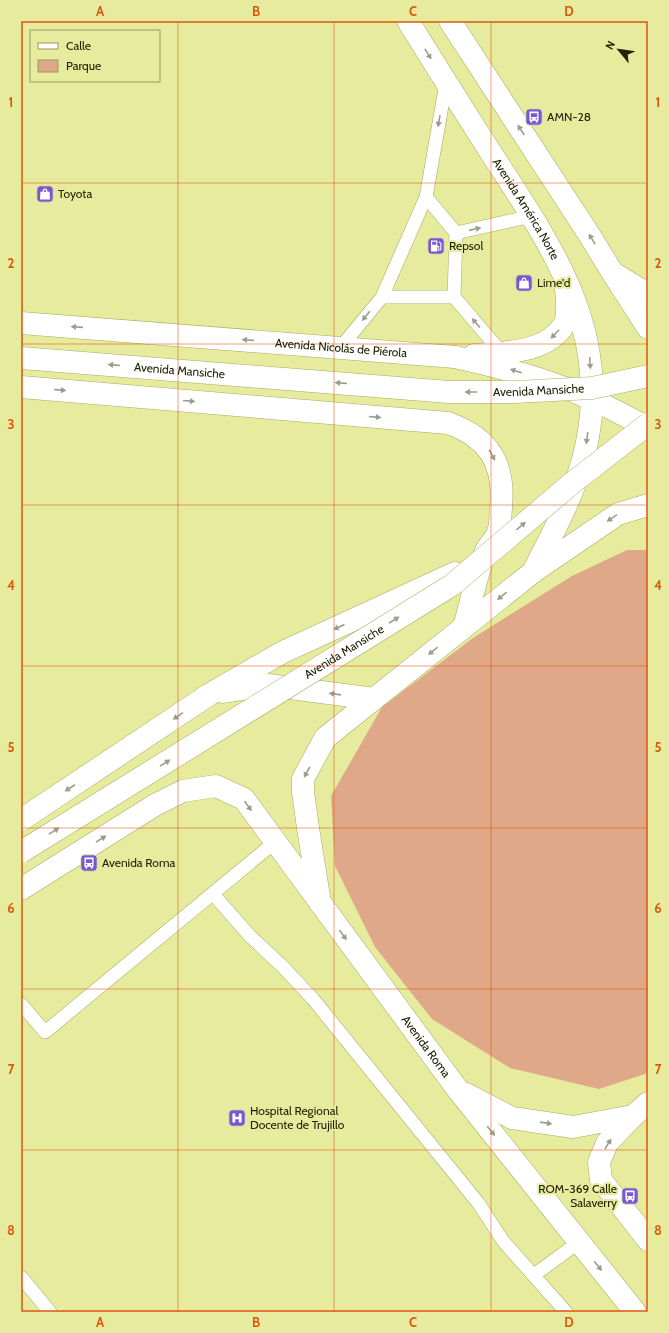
<svg xmlns="http://www.w3.org/2000/svg" width="669" height="1333" font-family="Cabin,sans-serif">
<style>
.green{fill:#dfa989}
.lines{fill:none;stroke-linecap:round;stroke-linejoin:round}
.service-casing{stroke:#a7ab60;stroke-width:14}
.secondary-casing{stroke:#a7ab60;stroke-width:23}
.primary-casing{stroke:#a7ab60;stroke-width:23}
.trunk-casing{stroke:#a7ab60;stroke-width:23}
.service{stroke:#fff;stroke-width:13}
.secondary{stroke:#fff;stroke-width:22}
.primary{stroke:#fff;stroke-width:22}
.trunk{stroke:#fff;stroke-width:22}
.trunk-bridge-casing{stroke:#a7ab60;stroke-width:23;stroke-linecap:butt}
.trunk-bridge{stroke:#fff;stroke-width:22}
.oneway{fill:#9c9c8e}
.grid{fill:none;stroke:#de560c;stroke-width:1;stroke-opacity:0.55}
.labels{text-anchor:middle;stroke-width:4;stroke-linejoin:round;paint-order:stroke}
.poi-label{font-size:12px;fill:#222304;stroke:#e6eb9e;text-anchor:start}
.street-label{font-size:12px;fill:#222304;stroke:#e6eb9e}
.neatline{fill:none;stroke:#de560c;stroke-width:1.5}
.grid-label{font-size:13px;text-anchor:middle;font-weight:bold;fill:#de560c}
</style>
<rect width="100%" height="100%" fill="#e6eb9e"/>
<!-- green -->
<path class="green" d="M627,550H648V1073L599,1089L510,1068L432,1019L375,947L335,866L331,796L382,707L473,638L572,576Z"/>
<g class="lines">
<defs>
<path id="service" d="M446,83L426,197L456,233L532,216
M382,297L426,197
M454,297L456,233
M341,347L382,297H454L501,352
M213,894L249,935L283,967L313,999L479,1204L503,1241L566,1312
M21,1004L45,1032L275,842
M534,1275L579,1242
M21,1277L50,1312"/>
<g id="secondary">
<path d="M612,272L648,328"/>
<path d="M616,275L648,294"/>
<path id="s1" d="M21,889L155,805L183,791L216,786L244,799L458,1090L635,1312"/>
<path d="M466,1094L512,1118L573,1127L633,1116"/>
<path d="M648,1103L633,1116L607,1143L599,1162L601,1180L648,1240"/>
</g>
<g id="primary">
<path id="s2" d="M408,21C436,66 464,111 493,156C551,245 610,329 587,442C578,489 554,530 533,572"/>
<path d="M450,21L590,236L612,272"/>
<path d="M474,355C504,352 545,354 564,325C569,316 567,299 566,289"/>
<path d="M455,357C491,365 527,374 562,387C592,398 620,413 648,428"/>
<path d="M320,903L308,828L303,792V779L325,738L533,572L618,514L648,505"/>
</g>
<g id="trunk">
<path id="s3" d="M21,323L455,357"/>
<path d="M21,387L448,423C490,438 505,464 501,508C500,515 501,525 498,532C495,540 488,546 485,553C476,576 471,603 464,627"/>
<path d="M223,692L268,685L374,699"/>
<path d="M21,820L210,694L283,652L455,573"/>
</g>
</defs>
<!-- service casing -->
<use href="#service" class="service-casing"/>
<!-- secondary casing -->
<use href="#secondary" class="secondary-casing"/>
<!-- primary casing -->
<use href="#primary" class="primary-casing"/>
<!-- trunk casing -->
<use href="#trunk" class="trunk-casing"/>
<!-- service -->
<use href="#service" class="service"/>
<!-- secondary -->
<use href="#secondary" class="secondary"/>
<!-- primary -->
<use href="#primary" class="primary"/>
<!-- trunk -->
<use href="#trunk" class="trunk"/>
<defs>
<g id="trunk-bridge">
<path id="s4" d="M21,358L449,392H515L592,388L648,376"/>
<path id="s5" d="M21,852L452,585L571,484L648,424"/>
</g>
</defs>
<!-- trunk-bridge casing -->
<use href="#trunk-bridge" class="trunk-bridge-casing"/>
<!-- trunk-bridge -->
<use href="#trunk-bridge" class="trunk-bridge"/>
</g>
<!-- one-way arrows -->
<defs><path id="oneway-solid" d="M-6-.8H1V-3.2L6.5 0L1 3.2V.8H-6Z"/></defs>
<g class="oneway">
<use href="#oneway-solid" transform="translate(428 54) rotate(58)"/>
<use href="#oneway-solid" transform="translate(439 121) rotate(100)"/>
<use href="#oneway-solid" transform="translate(521 130) rotate(-123)"/>
<use href="#oneway-solid" transform="translate(475 229) rotate(-13)"/>
<use href="#oneway-solid" transform="translate(592 239) rotate(-121)"/>
<use href="#oneway-solid" transform="translate(366 316) rotate(129)"/>
<use href="#oneway-solid" transform="translate(476 323) rotate(-131)"/>
<use href="#oneway-solid" transform="translate(77 327) rotate(-176)"/>
<use href="#oneway-solid" transform="translate(555 334) rotate(134)"/>
<use href="#oneway-solid" transform="translate(248 340) rotate(-176)"/>
<use href="#oneway-solid" transform="translate(590 363) rotate(87)"/>
<use href="#oneway-solid" transform="translate(114 365) rotate(-175)"/>
<use href="#oneway-solid" transform="translate(516 371) rotate(-162)"/>
<use href="#oneway-solid" transform="translate(341 383) rotate(-175)"/>
<use href="#oneway-solid" transform="translate(60 390) rotate(5)"/>
<use href="#oneway-solid" transform="translate(471 392) rotate(-180)"/>
<use href="#oneway-solid" transform="translate(189 401) rotate(5)"/>
<use href="#oneway-solid" transform="translate(375 417) rotate(5)"/>
<use href="#oneway-solid" transform="translate(587 438) rotate(98)"/>
<use href="#oneway-solid" transform="translate(492 455) rotate(61)"/>
<use href="#oneway-solid" transform="translate(612 518) rotate(146)"/>
<use href="#oneway-solid" transform="translate(521 526) rotate(-40)"/>
<use href="#oneway-solid" transform="translate(502 596) rotate(141)"/>
<use href="#oneway-solid" transform="translate(394 620) rotate(-32)"/>
<use href="#oneway-solid" transform="translate(339 627) rotate(156)"/>
<use href="#oneway-solid" transform="translate(433 651) rotate(141)"/>
<use href="#oneway-solid" transform="translate(335 694) rotate(-172)"/>
<use href="#oneway-solid" transform="translate(178 716) rotate(145)"/>
<use href="#oneway-solid" transform="translate(165 763) rotate(-32)"/>
<use href="#oneway-solid" transform="translate(307 772) rotate(119)"/>
<use href="#oneway-solid" transform="translate(70 788) rotate(147)"/>
<use href="#oneway-solid" transform="translate(248 806) rotate(54)"/>
<use href="#oneway-solid" transform="translate(54 831) rotate(-32)"/>
<use href="#oneway-solid" transform="translate(101 839) rotate(-32)"/>
<use href="#oneway-solid" transform="translate(343 935) rotate(54)"/>
<use href="#oneway-solid" transform="translate(546 1123) rotate(8)"/>
<use href="#oneway-solid" transform="translate(491 1131) rotate(51)"/>
<use href="#oneway-solid" transform="translate(608 1144) rotate(-59)"/>
<use href="#oneway-solid" transform="translate(598 1266) rotate(51)"/>
</g>
<!-- grid -->
<path class="grid" d="M178,21V1312M334,21V1312M491,21V1312M21,183H648M21,344H648M21,505H648M21,666H648M21,828H648M21,989H648M21,1150H648"/>
<!-- icons -->
<defs>
<symbol id="bus-square" viewBox="-11 -11 22 22"><rect x="-9" y="-9" width="18" height="18" rx="4" fill="#7857d1" stroke="#e6eb9e"/><path d="M-5-6H5V4H4V6H2V4H-2V6H-4V4H-5ZM-3.5-4V0h7V-4ZM-3.5 1.2v1.5H-2V1.2ZM2 1.2v1.5H3.5V1.2Z" fill="#fff"/></symbol>
<symbol id="shop-square" viewBox="-11 -11 22 22"><rect x="-9" y="-9" width="18" height="18" rx="4" fill="#7857d1" stroke="#e6eb9e"/><path d="M-5-2.5h2.3a2.7 3.5 0 0 1 5.4 0H5L5.5 6h-11ZM-1.5-2.5h3a1.5 2.3 0 0 0-3 0Z" fill="#fff"/></symbol>
<symbol id="fuel-square" viewBox="-11 -11 22 22"><rect x="-9" y="-9" width="18" height="18" rx="4" fill="#7857d1" stroke="#e6eb9e"/><path d="M-5.5-6h7V0h2V4h1.3V-2.5L3-4.5l.8-.8L6-3V5H2.5V1h-1V6h-7ZM-4.2-4.7v3.2H.2V-4.7Z" fill="#fff"/></symbol>
<symbol id="hospital-square" viewBox="-11 -11 22 22"><rect x="-9" y="-9" width="18" height="18" rx="4" fill="#7857d1" stroke="#e6eb9e"/><path d="M-5-5h3v3.5h4V-5h3V5h-3V1.5h-4V5h-3Z" fill="#fff"/></symbol>
</defs>
<g fill-rule="evenodd">
<use href="#bus-square" x="524" y="107" width="20" height="20"/>
<use href="#shop-square" x="35" y="184" width="20" height="20"/>
<use href="#fuel-square" x="426" y="236" width="20" height="20"/>
<use href="#shop-square" x="514" y="273" width="20" height="20"/>
<use href="#bus-square" x="79" y="853" width="20" height="20"/>
<use href="#hospital-square" x="227" y="1108" width="20" height="20"/>
<use href="#bus-square" x="620" y="1186" width="20" height="20"/>
</g>
<g class="labels">
<!-- poi labels -->
<g class="poi-label">
<text x="547" y="121">AMN-28</text>
<text x="58" y="198">Toyota</text>
<text x="449" y="250">Repsol</text>
<text x="537" y="287">Lime'd</text>
<text x="102" y="867">Avenida Roma</text>
<text x="250" y="1115">Hospital Regional<tspan x="250" dy="14">Docente de Trujillo</tspan></text>
<text x="617" y="1193" text-anchor="end">ROM-369 Calle<tspan x="617" dy="14">Salaverry</tspan></text>
</g>
<!-- street labels -->
<g class="street-label">
<text dy="4" stroke="none"><textPath href="#s2" startOffset="222">Avenida América Norte</textPath></text>
<text dy="4" stroke="none"><textPath href="#s3" startOffset="321">Avenida Nicolás de Piérola</textPath></text>
<text dy="4" stroke="none"><textPath href="#s4" startOffset="159">Avenida Mansiche</textPath></text>
<text dy="4" stroke="none"><textPath href="#s4" startOffset="519">Avenida Mansiche</textPath></text>
<text dy="4" stroke="none"><textPath href="#s5" startOffset="380">Avenida Mansiche</textPath></text>
<text dy="4" stroke="none"><textPath href="#s1" startOffset="561">Avenida Roma</textPath></text>
</g>
</g>
<!-- border -->
<rect width="669" height="1333" fill="none" stroke="#e6eb9e" stroke-width="44"/>
<!-- legend -->
<rect x="30" y="30" width="130" height="52" fill="#e6eb9e" stroke="#989b60"/>
<rect x="38" y="43" width="20" height="6" fill="#ffffff" stroke="#989b60"/>
<text x="66" y="50" font-size="12" fill="#222304">Calle</text>
<rect x="38" y="60" width="20" height="12" fill="#dfa989" stroke="#989b60"/>
<text x="66" y="70" font-size="12" fill="#222304">Parque</text>
<!-- north arrow -->
<g transform="translate(619 50) rotate(299)" stroke="#e6eb9e" stroke-width="3" paint-order="stroke">
<path d="M0-3L7 15L0 10L-7 15Z" fill="#222304"/>
<text y="-6" font-size="11" font-weight="bold" text-anchor="middle" fill="#222304">N</text>
</g>
<rect x="22" y="22" width="625" height="1289" class="neatline"/>
<g class="grid-label">
<text x="100" y="16">A</text>
<text x="256" y="16">B</text>
<text x="413" y="16">C</text>
<text x="569" y="16">D</text>
<text x="11" y="107">1</text>
<text x="658" y="107">1</text>
<text x="11" y="268">2</text>
<text x="658" y="268">2</text>
<text x="11" y="429">3</text>
<text x="658" y="429">3</text>
<text x="11" y="590">4</text>
<text x="658" y="590">4</text>
<text x="11" y="752">5</text>
<text x="658" y="752">5</text>
<text x="11" y="913">6</text>
<text x="658" y="913">6</text>
<text x="11" y="1074">7</text>
<text x="658" y="1074">7</text>
<text x="11" y="1235">8</text>
<text x="658" y="1235">8</text>
<text x="100" y="1327">A</text>
<text x="256" y="1327">B</text>
<text x="413" y="1327">C</text>
<text x="569" y="1327">D</text>
</g>
</svg>
